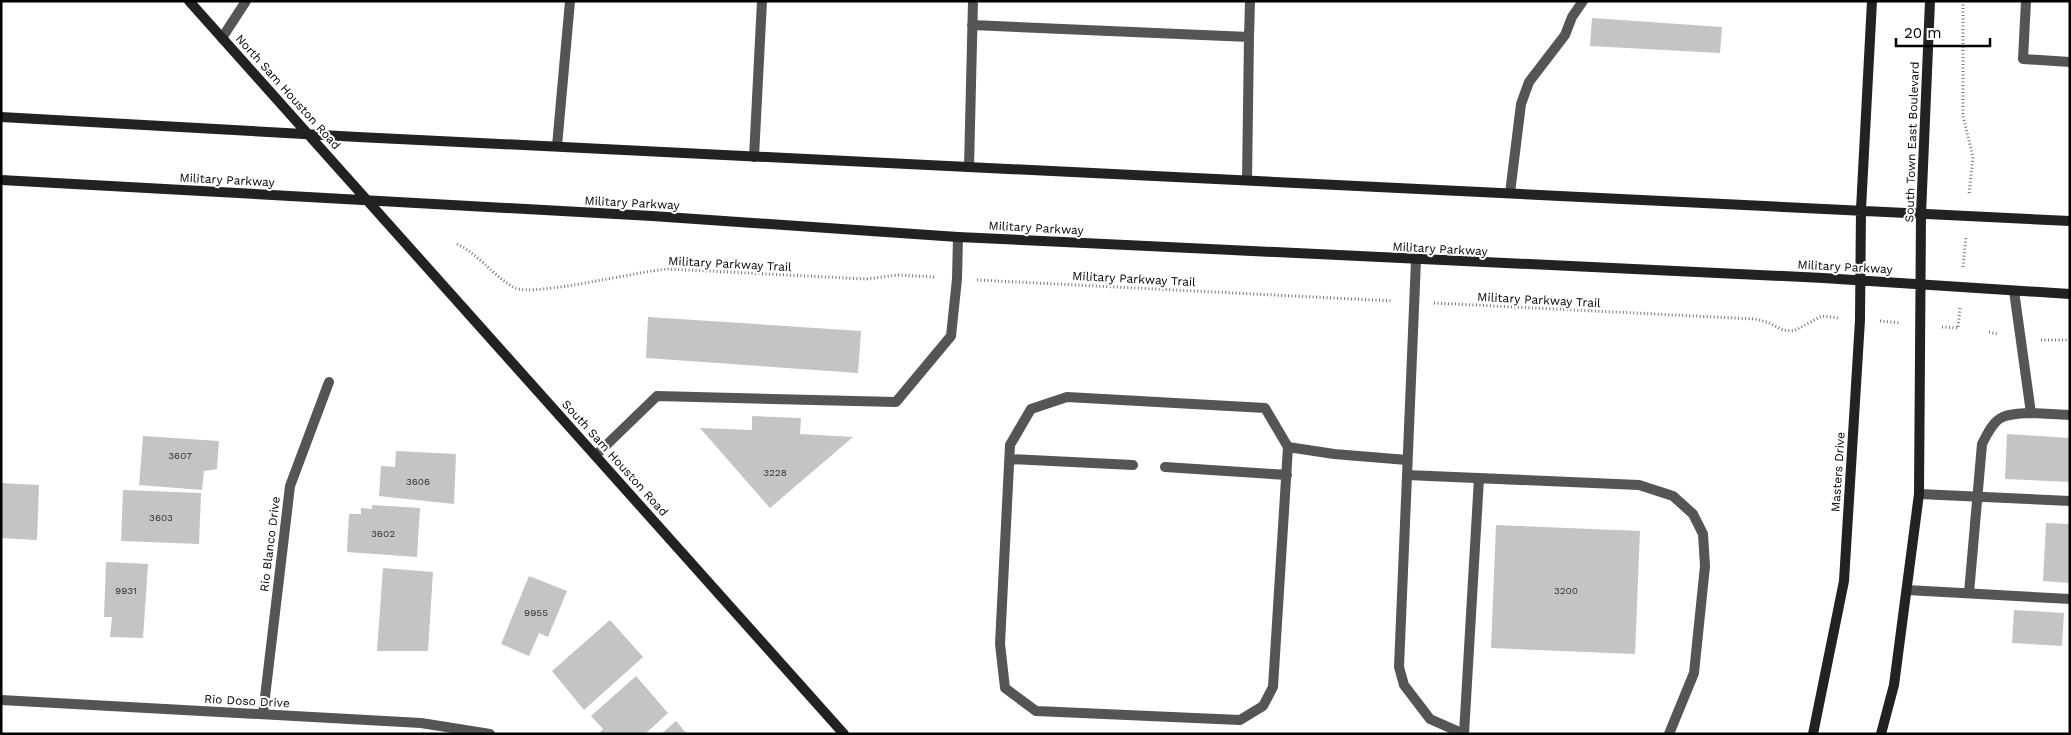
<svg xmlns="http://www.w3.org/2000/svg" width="2071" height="735" font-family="'Work Sans',sans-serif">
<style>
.building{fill:#c4c4c4}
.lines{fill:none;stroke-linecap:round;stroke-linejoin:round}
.path{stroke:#777;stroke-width:3;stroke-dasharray:1 2.5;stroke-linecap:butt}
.lane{stroke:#555;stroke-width:10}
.street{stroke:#555;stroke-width:10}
.secondary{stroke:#222;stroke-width:10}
.labels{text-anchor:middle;stroke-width:4;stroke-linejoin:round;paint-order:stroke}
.number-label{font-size:10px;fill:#313131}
.street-label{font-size:12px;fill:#000;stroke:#fff}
</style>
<rect width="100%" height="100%" fill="#fff"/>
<!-- building -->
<path class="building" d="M1592,18L1722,27L1720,53L1590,46Z
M648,317L861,331L858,373L646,358Z
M752,416L801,418L800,434L853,437L770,508L700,428L752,430Z
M2007,434L2070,438V482L2005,479Z
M143,436L219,441L217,469L204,471L202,490L139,485Z
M396,451L456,454L454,504L379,496L381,466L395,467Z
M1,483L39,485L37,540L1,538Z
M123,490L201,493L199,544L121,541Z
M372,505L420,508L417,557L347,552L349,514H361V508L372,509Z
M2046,523L2070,524V583L2043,581Z
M1496,525L1640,531L1635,654L1491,648Z
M106,562L148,564L143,638L110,637L112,617H104Z
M383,568L433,572L428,651H377Z
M529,576L567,591L548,637L539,633L529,656L501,644Z
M2014,610L2064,613L2062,646L2012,643Z
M610,620L643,657L584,710L552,671Z
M636,676L668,713L645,734H598L603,729L591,716Z
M676,721L687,734H661Z"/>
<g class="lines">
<!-- path -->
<path class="path" d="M1963,1V116L1973,157L1969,195
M457,244C480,255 493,276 515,288C534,297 638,271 668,269L866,279L898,275L936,277
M1963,267L1966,236
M977,280L1393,301
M1434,303L1755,319L1767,322L1783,330L1794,331L1822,316L1839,318
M1880,321L1901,323
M1942,327L1958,328L1960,308
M1989,332L1998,334
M2041,340H2070"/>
<!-- lane -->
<path class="lane" d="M2026,1L2023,59L2070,62
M972,25L1249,37L1247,180
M1249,37L1250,1
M222,38L246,1
M557,146L570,1
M754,157L762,1
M969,167L973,1
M1510,193L1521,104L1529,82L1565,35L1572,17L1583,1
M1416,260L1399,667L1404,685L1430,719L1464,734
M2014,291L2031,413L2070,415
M1288,447L1273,687L1263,706L1240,720L1036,711L1005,688L1000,644L1010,445L1031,409L1067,397L1265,408L1288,447L1334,454L1407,460
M596,455L657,396L896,402L951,336L957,279L958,237
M1010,459L1133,465
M1165,467L1287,475
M1407,475L1639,485L1673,496L1693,514L1703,534L1705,566L1694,673L1669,734
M1919,494L2070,501
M1907,590L2070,599
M1969,593L1982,444C1996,416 2000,414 2031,413
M1464,734L1479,478"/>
<!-- street -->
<path class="street" d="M1,700L421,723L490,734
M263,714L290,486L329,382"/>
<!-- secondary -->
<path class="secondary" d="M189,1L844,734
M1,117L358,137L2070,221
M1,180L652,216L958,237L1823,278L2070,294
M1813,734L1844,581L1860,320L1861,209L1872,1
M1881,734L1894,685L1919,494L1921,214L1930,1"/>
</g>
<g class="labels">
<!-- number labels -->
<g class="number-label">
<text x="180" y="459">3607</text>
<text x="775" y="476">3228</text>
<text x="418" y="485">3606</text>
<text x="161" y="521">3603</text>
<text x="383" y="537">3602</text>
<text x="126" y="594">9931</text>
<text x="1566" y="594">3200</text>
<text x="536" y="616">9955</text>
</g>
<!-- street labels -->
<g class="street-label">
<text transform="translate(288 92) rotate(48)" y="4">North Sam Houston Road</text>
<text transform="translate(1912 142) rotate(-88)" y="4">South Town East Boulevard</text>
<text transform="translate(227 180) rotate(3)" y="4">Military Parkway</text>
<text transform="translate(632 203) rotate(3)" y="4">Military Parkway</text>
<text transform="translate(1036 228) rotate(3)" y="4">Military Parkway</text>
<text transform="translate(1440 249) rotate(3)" y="4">Military Parkway</text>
<text transform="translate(730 264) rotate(3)" y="4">Military Parkway Trail</text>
<text transform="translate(1845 267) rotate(3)" y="4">Military Parkway</text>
<text transform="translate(1134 279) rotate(3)" y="4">Military Parkway Trail</text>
<text transform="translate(1539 300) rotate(3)" y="4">Military Parkway Trail</text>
<text transform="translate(615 458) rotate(48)" y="4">South Sam Houston Road</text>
<text transform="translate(1838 472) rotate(-86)" y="4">Masters Drive</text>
<text transform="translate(270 544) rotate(-83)" y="4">Rio Blanco Drive</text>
<text transform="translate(247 701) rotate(3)" y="4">Rio Doso Drive</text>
</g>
</g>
<!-- border -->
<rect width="2071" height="735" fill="none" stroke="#000000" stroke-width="5"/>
<!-- scale -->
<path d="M1896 38v8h94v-8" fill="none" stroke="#000000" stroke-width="2.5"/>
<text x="1904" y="38" font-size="15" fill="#000000" stroke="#ffffff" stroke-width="4" paint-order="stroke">20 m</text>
</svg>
